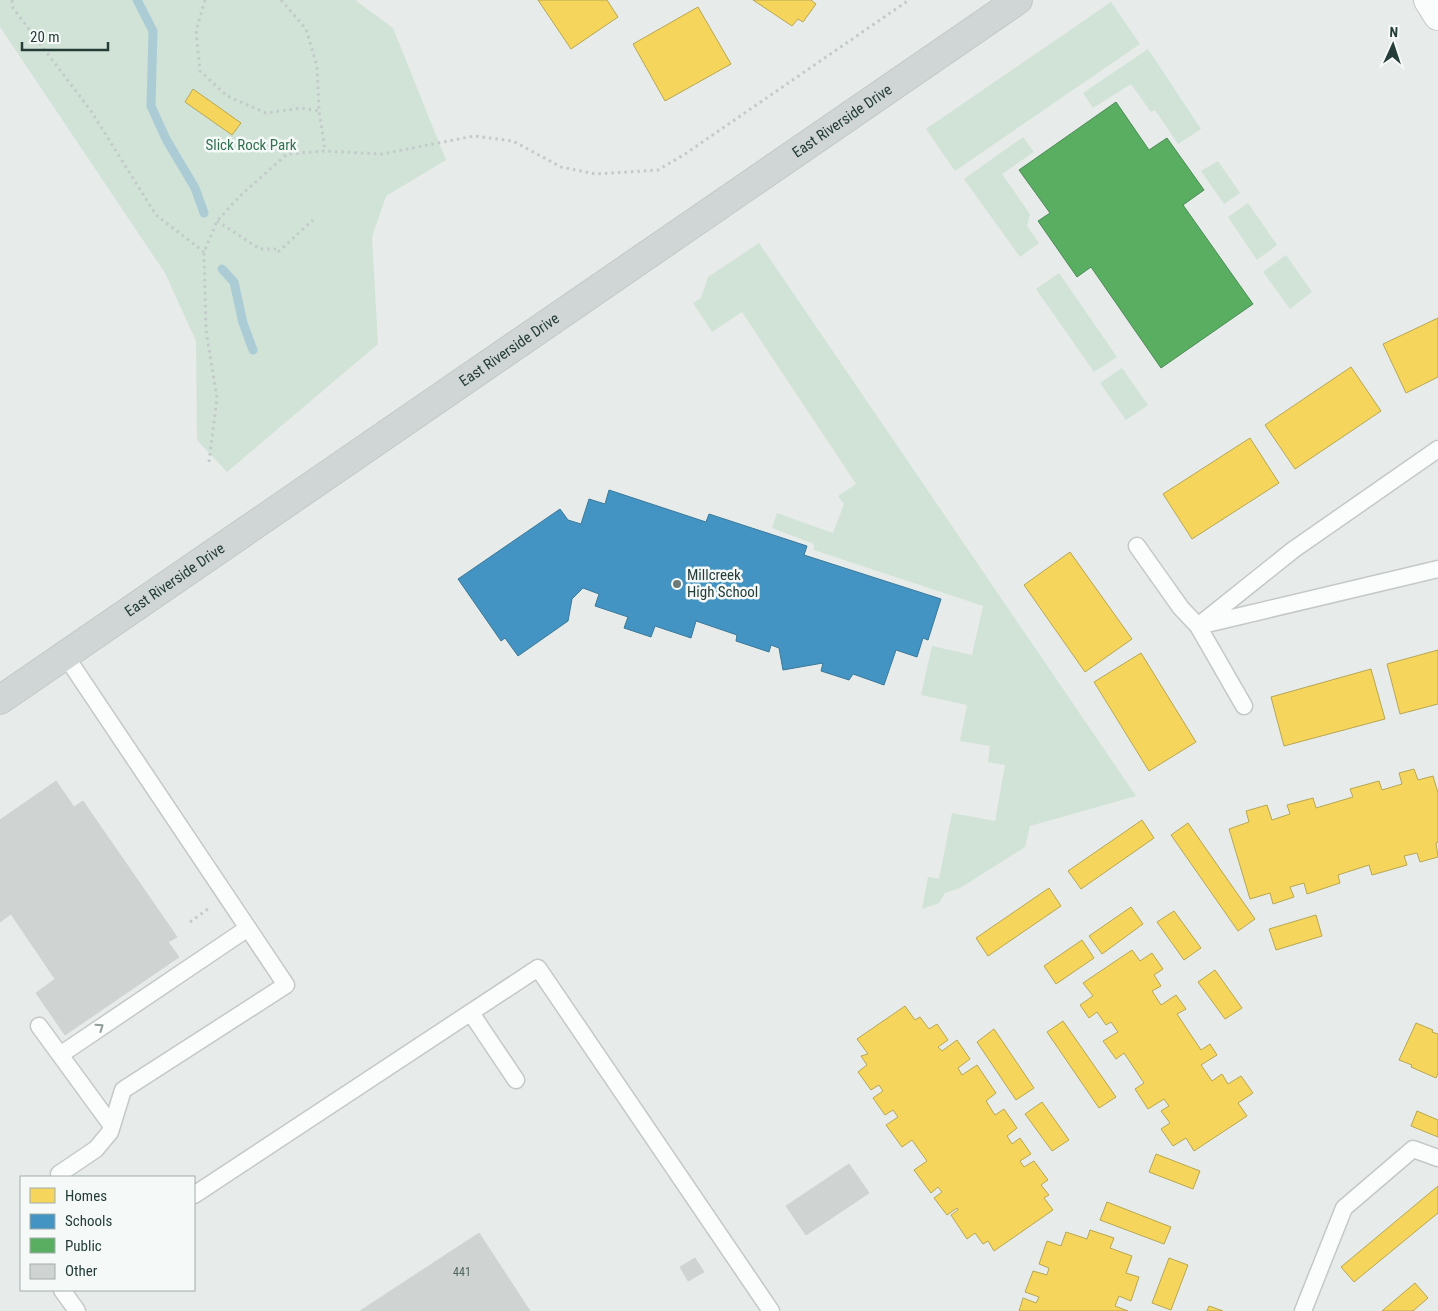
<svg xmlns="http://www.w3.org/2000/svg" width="1438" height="1311" font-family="'Roboto Condensed',sans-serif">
	<rect width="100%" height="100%" fill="#e7ebe9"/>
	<path fill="#d1e3d7" d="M 0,0 L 355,0 L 393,28 L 446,160 L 386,196 L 372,237 L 378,344 L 227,472 L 197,440 L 196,341 L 165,273 L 0,27 Z
		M 1111,2 L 1140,44 L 955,171 L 926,129 Z
		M 1148,49 L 1201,129 L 1178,144 L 1155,110 L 1151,112 L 1131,84 L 1093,108 L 1083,93 Z
		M 1023,137 L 1034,152 L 1002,174 L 1030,214 L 1027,226 L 1039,243 L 1020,257 L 964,179 Z
		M 1218,161 L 1240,193 L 1224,204 L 1201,171 Z
		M 1248,203 L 1277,245 L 1257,260 L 1228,217 Z
		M 759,243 L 1136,796 L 1030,826 L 1025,847 L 960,888 L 945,893 L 939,903 L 922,909 L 928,877 L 939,879 L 952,813 L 995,821 L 1005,765 L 988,762 L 990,746 L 960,741 L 967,705 L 921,695 L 932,646 L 972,655 L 983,606 L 814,550 L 814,544 L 772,528 L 777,513 L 833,533 L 844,504 L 838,496 L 856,484 L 742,312 L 712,332 L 693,303 L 701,298 L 708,277 Z
		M 1286,255 L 1312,292 L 1290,309 L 1263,272 Z
		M 1059,273 L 1117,357 L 1094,372 L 1036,289 Z
		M 1122,368 L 1148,405 L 1126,420 L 1100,383 Z"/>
	<path fill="#f6d55c" stroke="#b7a752" d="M 538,0 L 607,0 L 618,17 L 571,49 Z
		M 753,0 L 811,0 L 816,4 L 803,22 L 798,19 L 792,26 Z
		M 698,7 L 731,64 L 665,101 L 633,44 Z
		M 193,89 L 241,123 L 232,135 L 185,102 Z
		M 1438,318 L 1438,377 L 1406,393 L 1383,344 Z
		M 1351,367 L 1381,411 L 1295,469 L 1265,425 Z
		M 1250,438 L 1279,483 L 1192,539 L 1163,494 Z
		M 1070,552 L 1132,639 L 1085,672 L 1024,585 Z
		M 1438,650 L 1438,704 L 1400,714 L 1387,664 Z
		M 1141,653 L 1196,742 L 1149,771 L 1094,682 Z
		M 1371,669 L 1385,719 L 1284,746 L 1271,697 Z
		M 1414,769 L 1418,780 L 1433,776 L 1438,793 L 1438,842 L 1436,843 L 1438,857 L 1420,862 L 1417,853 L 1404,856 L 1407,865 L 1372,875 L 1369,865 L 1338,875 L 1340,883 L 1307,894 L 1304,883 L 1290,887 L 1294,897 L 1273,904 L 1270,893 L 1250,899 L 1229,829 L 1249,822 L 1246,811 L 1267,805 L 1272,820 L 1290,814 L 1287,805 L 1313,798 L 1316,808 L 1353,797 L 1350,789 L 1379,781 L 1382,790 L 1402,784 L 1399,773 Z
		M 1142,820 L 1154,838 L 1081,889 L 1068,871 Z
		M 1188,823 L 1255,919 L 1238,931 L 1171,835 Z
		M 1049,888 L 1061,906 L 988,956 L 976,938 Z
		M 1131,907 L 1143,924 L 1102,954 L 1089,936 Z
		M 1174,911 L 1201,948 L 1184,960 L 1157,922 Z
		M 1316,915 L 1322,936 L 1276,950 L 1269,929 Z
		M 1082,940 L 1094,958 L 1056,984 L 1044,966 Z
		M 1132,950 L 1140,961 L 1152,953 L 1163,969 L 1154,975 L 1161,986 L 1152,991 L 1161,1005 L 1176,995 L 1186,1009 L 1177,1014 L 1201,1050 L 1210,1044 L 1217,1055 L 1201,1065 L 1212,1081 L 1222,1074 L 1228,1084 L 1241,1076 L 1253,1093 L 1238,1103 L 1247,1116 L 1194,1151 L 1186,1138 L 1173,1146 L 1161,1129 L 1170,1123 L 1161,1111 L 1169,1106 L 1164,1099 L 1148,1109 L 1135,1089 L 1144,1083 L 1124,1053 L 1116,1059 L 1103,1041 L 1118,1032 L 1111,1022 L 1106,1025 L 1097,1012 L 1089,1018 L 1080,1005 L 1093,996 L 1083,983 Z
		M 1215,970 L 1242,1008 L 1225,1019 L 1198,982 Z
		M 905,1006 L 915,1020 L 920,1017 L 929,1029 L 937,1024 L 948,1040 L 938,1047 L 942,1051 L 957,1040 L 970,1059 L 958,1068 L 962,1075 L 977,1065 L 996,1093 L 986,1101 L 995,1115 L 1004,1109 L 1017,1128 L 1007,1136 L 1012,1144 L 1020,1138 L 1031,1154 L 1020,1161 L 1024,1167 L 1034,1161 L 1048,1180 L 1041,1185 L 1049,1195 L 1044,1198 L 1053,1210 L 994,1251 L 988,1241 L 983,1244 L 975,1233 L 967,1239 L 951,1215 L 958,1210 L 957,1208 L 947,1215 L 934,1198 L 942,1192 L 938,1187 L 931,1193 L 914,1170 L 927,1161 L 912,1140 L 902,1147 L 886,1125 L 898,1117 L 893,1110 L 885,1115 L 873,1098 L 883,1091 L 879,1085 L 871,1090 L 858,1072 L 867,1065 L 861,1056 L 868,1054 L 857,1039 Z
		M 1063,1021 L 1116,1097 L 1099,1108 L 1047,1032 Z
		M 1416,1023 L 1433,1030 L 1432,1032 L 1438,1034 L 1438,1073 L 1436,1078 L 1411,1067 L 1412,1065 L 1399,1060 Z
		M 994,1029 L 1034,1088 L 1016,1100 L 977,1042 Z
		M 1042,1102 L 1069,1140 L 1052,1151 L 1025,1114 Z
		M 1417,1111 L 1438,1120 L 1438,1137 L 1411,1126 Z
		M 1156,1154 L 1200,1171 L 1193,1189 L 1149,1172 Z
		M 1438,1186 L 1438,1213 L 1354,1282 L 1341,1267 Z
		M 1107,1202 L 1171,1227 L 1164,1244 L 1100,1220 Z
		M 1090,1230 L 1114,1238 L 1110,1248 L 1132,1256 L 1126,1273 L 1139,1277 L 1131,1301 L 1119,1296 L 1115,1306 L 1128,1311 L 1019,1311 L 1023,1298 L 1036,1303 L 1039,1297 L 1025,1292 L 1033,1271 L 1047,1275 L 1049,1268 L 1039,1264 L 1047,1241 L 1061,1246 L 1066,1232 L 1087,1239 Z
		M 1169,1258 L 1188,1265 L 1171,1310 L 1152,1303 Z
		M 1415,1283 L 1428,1298 L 1413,1311 L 1382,1311 Z
		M 1209,1306 L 1223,1311 L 1207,1311 Z"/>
	<path fill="#4393c3" stroke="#3a799a" d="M 609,490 L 706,522 L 709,514 L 807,546 L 804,555 L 941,599 L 928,640 L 923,638 L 917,657 L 896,650 L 884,685 L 853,674 L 849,680 L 821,671 L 823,663 L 783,670 L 779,648 L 771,645 L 769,652 L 736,641 L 737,635 L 696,621 L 691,638 L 655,626 L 651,637 L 624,628 L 628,617 L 595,606 L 599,594 L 583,588 L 572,599 L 568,621 L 518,656 L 505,638 L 501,641 L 458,579 L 560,509 L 568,520 L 581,524 L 589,499 L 605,504 Z"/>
	<path fill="#5aae61" stroke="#4a8c55" d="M 1116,102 L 1149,150 L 1167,138 L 1204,190 L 1183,205 L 1253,304 L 1161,368 L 1091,267 L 1077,277 L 1038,221 L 1050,213 L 1019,170 Z"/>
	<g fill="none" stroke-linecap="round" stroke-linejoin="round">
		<path stroke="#abccd5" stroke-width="9" d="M 137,0 L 153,31 L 151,106 L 166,139 L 195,188 L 204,213
			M 222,269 L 234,282 L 243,323 L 253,350"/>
	</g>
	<path fill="#cfd4d2" stroke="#cfd4d2" d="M 56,781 L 74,807 L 83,801 L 177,937 L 168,942 L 179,957 L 65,1035 L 36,993 L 55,979 L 11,914 L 0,922 L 0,820 Z
		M 849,1164 L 869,1193 L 806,1235 L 786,1206 Z
		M 479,1233 L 530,1311 L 360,1311 Z
		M 695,1258 L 704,1272 L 688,1281 L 680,1267 Z"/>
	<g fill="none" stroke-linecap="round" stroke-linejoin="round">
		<g stroke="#c4c8c6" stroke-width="19">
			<path id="service" d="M 1137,546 L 1181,608 L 1198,626 L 1438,569
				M 1244,706 L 1198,626 L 1293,550 L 1438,449
				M 471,1013 L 516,1080
				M 39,1026 L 112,1126
				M 60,1055 L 248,928
				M 59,1174 L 96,1149 L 110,1132 L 123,1090 L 286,985 L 65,655
				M 194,1195 L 538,968 L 771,1311
				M 62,1290 L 77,1311
				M 1303,1311 L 1344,1208 L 1413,1149 L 1438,1158"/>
		</g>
		<g stroke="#c4c8c6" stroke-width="30">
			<path id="tertiary" d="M 1428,0 L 1438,16"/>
		</g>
		<g stroke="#c2cac8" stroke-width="30">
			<g id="primary">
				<path id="s1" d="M 0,700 L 1018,0"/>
			</g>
		</g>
		<path stroke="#c2cbc9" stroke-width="3" stroke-dasharray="2.5 4" stroke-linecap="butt" d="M 12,0 L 13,8 L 91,111 L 156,215 L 204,252
			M 205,0 L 196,31 L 200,71 L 227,96 L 266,113 L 301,108 L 319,111
			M 281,0 L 306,29 L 317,66 L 319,111 L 325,150
			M 217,221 L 260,249 L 276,249
			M 278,252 L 313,220
			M 209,462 L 217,398 L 206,330 L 204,252 L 217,221 L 240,196 L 287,154 L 325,151 L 382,154 L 474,136 L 513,141 L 561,167 L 596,174 L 658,170 L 685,154 L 909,0
			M 190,922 L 208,909"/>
		<use href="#service" stroke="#fbfcfc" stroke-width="16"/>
		<use href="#tertiary" stroke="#fbfcfc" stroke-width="28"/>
		<use href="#primary" stroke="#d0d6d5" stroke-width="28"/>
	</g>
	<defs><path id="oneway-chevron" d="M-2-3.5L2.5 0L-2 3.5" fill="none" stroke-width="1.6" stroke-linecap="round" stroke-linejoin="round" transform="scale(1.25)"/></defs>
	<use stroke="#909c9a" href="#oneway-chevron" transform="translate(100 1027) rotate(-34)"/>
	<circle fill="#697a77" stroke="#f5f9f8" stroke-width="2" cx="677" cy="584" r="5"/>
	<g text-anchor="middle" stroke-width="5" stroke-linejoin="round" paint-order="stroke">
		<g font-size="12" fill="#506460">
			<text x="462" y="1276">441</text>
		</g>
		<g font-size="15" fill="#253d39" stroke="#f5f9f8">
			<text dy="5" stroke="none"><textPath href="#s1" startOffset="1022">East Riverside Drive</textPath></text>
			<text dy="5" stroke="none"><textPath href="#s1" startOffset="618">East Riverside Drive</textPath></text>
			<text dy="5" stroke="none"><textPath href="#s1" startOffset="212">East Riverside Drive</textPath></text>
		</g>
		<g font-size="15" fill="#327150" stroke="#f5f9f8">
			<text x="251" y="150">Slick Rock Park</text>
		</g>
		<g font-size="15" fill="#253d39" stroke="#f5f9f8" text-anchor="start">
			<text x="687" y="580">Millcreek<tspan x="687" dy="17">High School</tspan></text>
		</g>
	</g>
	<rect x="20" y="1176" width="175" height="115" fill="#f5f9f8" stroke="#a2aeac"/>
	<rect x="30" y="1188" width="25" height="15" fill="#f6d55c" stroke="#a2aeac"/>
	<text x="65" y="1201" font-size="15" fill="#253d39">Homes</text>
	<rect x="30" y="1214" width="25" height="15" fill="#4393c3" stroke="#a2aeac"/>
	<text x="65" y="1226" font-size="15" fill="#253d39">Schools</text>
	<rect x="30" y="1238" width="25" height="15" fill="#5aae61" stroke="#a2aeac"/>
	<text x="65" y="1251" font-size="15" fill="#253d39">Public</text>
	<rect x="30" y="1264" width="25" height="15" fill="#cfd4d2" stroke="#a2aeac"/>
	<text x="65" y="1276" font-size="15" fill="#253d39">Other</text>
	<g transform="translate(1393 45) rotate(3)" stroke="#f5f9f8" stroke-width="4" paint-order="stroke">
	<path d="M0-4L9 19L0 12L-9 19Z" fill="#253d39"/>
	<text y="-8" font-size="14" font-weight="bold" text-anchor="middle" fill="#253d39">N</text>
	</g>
	<path d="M22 42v8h86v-8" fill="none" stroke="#253d39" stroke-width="2.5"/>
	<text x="30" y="42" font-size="15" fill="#253d39" stroke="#f5f9f8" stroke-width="4" paint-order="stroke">20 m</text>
</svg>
